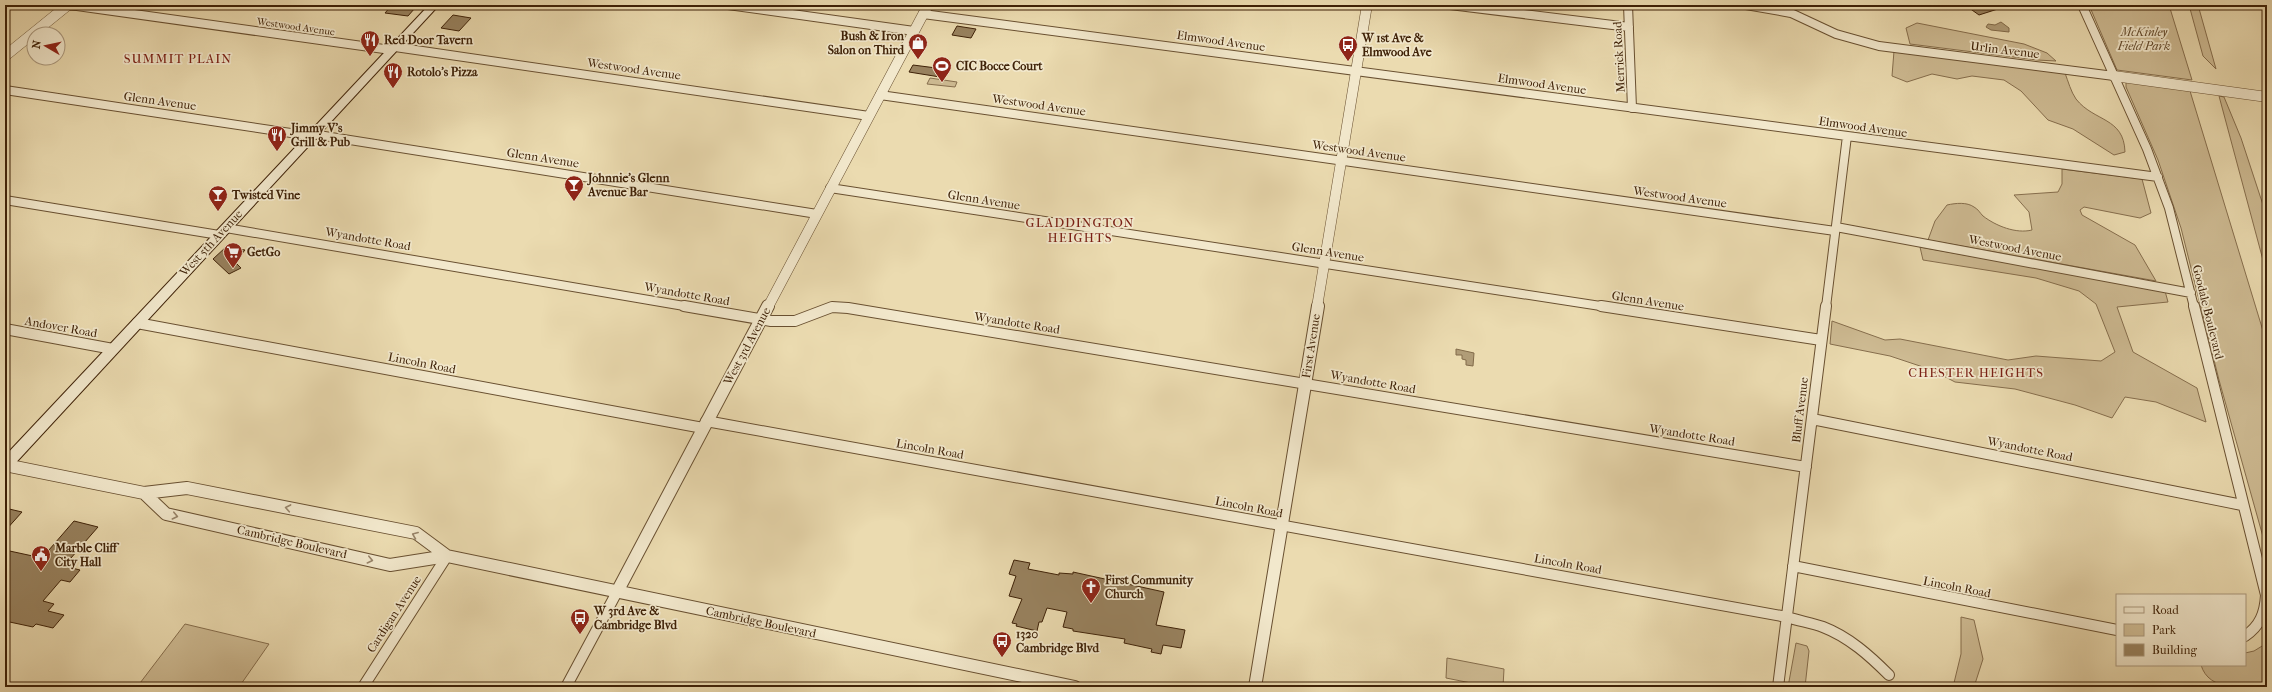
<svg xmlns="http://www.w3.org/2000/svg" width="2272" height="692" font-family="'IM FELL French Canon',serif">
	<rect width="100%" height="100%" fill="#ebdbb0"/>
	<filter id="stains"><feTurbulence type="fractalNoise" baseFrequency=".005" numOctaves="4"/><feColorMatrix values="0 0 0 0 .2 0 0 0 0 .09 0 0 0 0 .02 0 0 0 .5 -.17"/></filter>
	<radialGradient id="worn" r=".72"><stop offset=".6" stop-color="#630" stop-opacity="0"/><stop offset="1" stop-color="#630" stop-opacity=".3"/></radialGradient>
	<path fill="#cebb93" stroke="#866e4d" d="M 2089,5 L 2169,5 L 2192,80 L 2117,70 Z
		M 2189,5 L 2198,5 L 2216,69 L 2203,56 Z
		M 1917,23 L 2024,44 L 2047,53 L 2056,61 L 2037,60 L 1910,44 L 1906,28 Z
		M 1894,51 L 2065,73 C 2068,81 2071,92 2076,99 C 2094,122 2124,117 2125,152 L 2114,155 L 2073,129 L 2048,120 L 2021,91 L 2004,80 L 1972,76 L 1957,79 L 1932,74 L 1907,82 L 1892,76 Z
		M 930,78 L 957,82 L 955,87 L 927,84 Z
		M 2126,82 L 2190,91 L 2267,344 L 2267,551 L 2219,380 L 2181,228 L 2158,160 L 2126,87 Z
		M 2219,96 L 2224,97 L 2241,138 L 2267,217 L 2267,275 Z
		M 2062,169 L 2142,179 L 2151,213 L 2140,218 L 2084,207 L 2080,210 L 2082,215 L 2135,245 L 2156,281 L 1928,240 L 1935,221 L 1947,205 C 1956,203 1967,202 1974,207 C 1978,209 1980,213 1983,216 C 1996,226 2016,234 2032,230 L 2029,212 L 2014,195 L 2058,192 L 2062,184 Z
		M 1920,247 L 2165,291 L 2168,302 L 2117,307 L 2133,352 L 2197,388 L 2206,422 L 2156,402 L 2125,397 L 2112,418 L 2075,405 L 2015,389 L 1955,382 L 1932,370 L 1890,356 L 1830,344 L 1832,321 L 1885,340 L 1900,339 L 2008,360 L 2036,356 L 2101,361 L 2115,352 L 2096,304 L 2079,291 L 2036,278 L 1923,260 Z
		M 1961,617 L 1974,620 L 1983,659 L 1974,687 L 1953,687 L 1961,654 Z
		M 185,624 L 269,644 L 239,687 L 137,687 Z
		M 1796,643 L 1807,646 L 1809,651 L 1805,687 L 1788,687 Z
		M 2267,643 L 2267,687 C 2243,687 2209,692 2201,665 L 2245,665 L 2245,653 L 2254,651 Z
		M 1447,658 L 1504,669 L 1503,687 L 1491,687 L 1446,678 Z"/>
	<path fill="#b09c77" stroke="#826b4a" d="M 2001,22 L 2009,28 L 2009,32 L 1991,30 L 1986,27 L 1988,24 L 1995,25 Z
		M 1456,349 L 1474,353 L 1473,366 L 1466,365 L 1466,360 L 1462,359 L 1462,355 L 1456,355 Z"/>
	<path fill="#98825f" stroke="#3e2107" d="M 392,5 L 415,8 L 408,16 L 385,13 Z
		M 1965,5 L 2004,5 L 2004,7 L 1979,15 Z
		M 453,15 L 471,18 L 459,31 L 441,28 Z
		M 957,26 L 963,27 L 976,29 L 971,38 L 952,35 Z
		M 913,65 L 944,69 L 940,77 L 909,72 Z
		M 226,247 L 245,250 L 235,262 L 241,268 L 229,274 L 213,259 Z
		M 5,508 L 22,512 L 5,531 Z
		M 74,521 L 98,527 L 64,566 L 80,570 L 70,582 L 61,580 L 43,601 L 54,604 L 48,611 L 64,615 L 53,628 L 36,624 L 33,627 L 5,621 L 5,550 L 42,558 Z
		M 1014,560 L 1030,563 L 1028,569 L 1059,575 L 1059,573 L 1073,574 L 1073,572 L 1164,592 L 1156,625 L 1185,630 L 1181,648 L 1163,645 L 1161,654 L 1151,652 L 1152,649 L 1124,643 L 1125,639 L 1073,631 L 1073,629 L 1063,627 L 1067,612 L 1047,608 L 1042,622 L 1039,622 L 1037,631 L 1016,626 L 1017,624 L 1012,623 L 1022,599 L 1009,596 L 1016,576 L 1009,574 Z"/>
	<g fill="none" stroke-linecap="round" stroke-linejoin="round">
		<g stroke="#695031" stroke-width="10">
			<path id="minor-far1" d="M 55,5 L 77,6 L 391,50
				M 728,5 L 914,31
				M 1450,5 L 1629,27
				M 1628,5 L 1632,108
				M 1746,5 L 1791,13 L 1836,34 L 1879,46 L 2114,76
				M 2082,5 L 2147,149 L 2169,208 L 2194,307
				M 923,14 L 2158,177
				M 395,47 L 869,116
				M 5,90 L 311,136
				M 880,95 L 1835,231
				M 312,134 L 817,214
				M 830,188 L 1607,307
				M 5,200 L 219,235
				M 1836,227 L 2191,293
				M 226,228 L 690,307
				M 831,307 L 836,307
				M 1826,307 L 1847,136"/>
		</g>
		<g stroke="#695031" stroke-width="12">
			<path id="minor" d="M 684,306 L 771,321 L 795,321 L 832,307 L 848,308 L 1806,467
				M 1601,306 L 1821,340
				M 2194,306 L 2266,595 C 2265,613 2260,626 2245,636
				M 137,323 L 703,428
				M 5,329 L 113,349
				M 1812,419 L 2242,505
				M 706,421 L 1787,617 C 1799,621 1812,623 1823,627 C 1849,637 1870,656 1889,675
				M 1793,566 L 2117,630
				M 363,687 L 447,556
				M 566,687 L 617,592
				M 1778,687 L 1826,306"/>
		</g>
		<g stroke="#695031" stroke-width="11">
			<path id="tertiary-far1" d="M 5,56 L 68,5
				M 2114,76 L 2267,97
				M 768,307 L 928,5
				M 1317,307 L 1367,5"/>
		</g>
		<g stroke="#695031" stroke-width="14">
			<path id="tertiary" d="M 5,465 L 144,493 L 187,488 L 416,533 L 447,556
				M 144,493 L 166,514 L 390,565 L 447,556 L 1075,687
				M 617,592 L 768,306
				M 1255,687 L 1318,306"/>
		</g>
		<g stroke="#3e2107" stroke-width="2">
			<path id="secondary" d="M 429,5 L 439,5 L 10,469 L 5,470 L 5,456 Z"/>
		</g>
		<use href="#minor-far1" stroke="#f2e8cc" stroke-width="8"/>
		<use href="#minor" stroke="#f2e8cc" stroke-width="10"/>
		<use href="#tertiary-far1" stroke="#f2e8cc" stroke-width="10"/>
		<use href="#tertiary" stroke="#f2e8cc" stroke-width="12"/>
		<use href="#secondary" fill="#f2e8cc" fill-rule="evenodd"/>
	</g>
	<defs><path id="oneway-chevron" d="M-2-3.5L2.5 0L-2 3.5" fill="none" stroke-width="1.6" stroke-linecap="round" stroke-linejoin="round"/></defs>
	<g stroke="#98846a">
		<use href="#oneway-chevron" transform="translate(288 508) rotate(-169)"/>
		<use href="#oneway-chevron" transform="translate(175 516) rotate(13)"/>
		<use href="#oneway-chevron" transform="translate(415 535) rotate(-158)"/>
		<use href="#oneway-chevron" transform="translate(370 560) rotate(13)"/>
	</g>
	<defs>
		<g id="restaurant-pin" transform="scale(1)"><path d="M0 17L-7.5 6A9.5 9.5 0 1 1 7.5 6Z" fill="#8f2418" stroke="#f2e8cc"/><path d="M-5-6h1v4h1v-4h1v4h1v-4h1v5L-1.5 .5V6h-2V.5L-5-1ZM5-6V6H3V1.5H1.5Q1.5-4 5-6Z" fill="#fff"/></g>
		<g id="shop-pin" transform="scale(1)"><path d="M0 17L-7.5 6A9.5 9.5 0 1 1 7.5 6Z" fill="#8f2418" stroke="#f2e8cc"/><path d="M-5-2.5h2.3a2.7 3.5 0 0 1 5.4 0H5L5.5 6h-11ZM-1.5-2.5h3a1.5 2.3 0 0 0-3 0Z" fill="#fff"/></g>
		<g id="bus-pin" transform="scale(1)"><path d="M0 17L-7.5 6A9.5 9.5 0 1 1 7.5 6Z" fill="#8f2418" stroke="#f2e8cc"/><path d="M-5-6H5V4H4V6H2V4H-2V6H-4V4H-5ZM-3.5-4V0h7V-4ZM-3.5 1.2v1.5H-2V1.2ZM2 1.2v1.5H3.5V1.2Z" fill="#fff"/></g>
		<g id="stadium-pin" transform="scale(1)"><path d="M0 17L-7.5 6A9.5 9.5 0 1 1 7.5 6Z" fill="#8f2418" stroke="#f2e8cc"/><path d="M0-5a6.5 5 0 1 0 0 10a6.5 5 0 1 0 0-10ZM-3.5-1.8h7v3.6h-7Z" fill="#fff"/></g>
		<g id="bar-pin" transform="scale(1)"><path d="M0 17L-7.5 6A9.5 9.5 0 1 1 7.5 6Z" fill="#8f2418" stroke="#f2e8cc"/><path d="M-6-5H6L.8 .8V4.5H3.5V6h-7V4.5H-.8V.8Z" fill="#fff"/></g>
		<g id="supermarket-pin" transform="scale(1)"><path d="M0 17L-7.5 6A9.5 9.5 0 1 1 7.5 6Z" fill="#8f2418" stroke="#f2e8cc"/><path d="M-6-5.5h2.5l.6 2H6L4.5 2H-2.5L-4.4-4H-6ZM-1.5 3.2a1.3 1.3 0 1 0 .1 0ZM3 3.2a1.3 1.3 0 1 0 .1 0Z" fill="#fff"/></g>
		<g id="civic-pin" transform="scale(1)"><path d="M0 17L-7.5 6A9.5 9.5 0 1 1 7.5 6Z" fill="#8f2418" stroke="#f2e8cc"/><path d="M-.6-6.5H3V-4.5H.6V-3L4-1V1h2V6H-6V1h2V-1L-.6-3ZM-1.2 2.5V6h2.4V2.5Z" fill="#fff"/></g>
		<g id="church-pin" transform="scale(1)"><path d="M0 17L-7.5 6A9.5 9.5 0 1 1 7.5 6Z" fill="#8f2418" stroke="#f2e8cc"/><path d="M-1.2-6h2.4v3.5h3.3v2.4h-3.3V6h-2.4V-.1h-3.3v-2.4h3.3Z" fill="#fff"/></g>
	</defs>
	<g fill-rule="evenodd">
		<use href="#restaurant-pin" x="370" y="40"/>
		<use href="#shop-pin" x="918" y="43"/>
		<use href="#bus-pin" x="1348" y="45"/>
		<use href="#stadium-pin" x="942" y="66"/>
		<use href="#restaurant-pin" x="393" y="72"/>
		<use href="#restaurant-pin" x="277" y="135"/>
		<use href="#bar-pin" x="574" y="185"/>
		<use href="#bar-pin" x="218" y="195"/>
		<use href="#supermarket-pin" x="233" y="252"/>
		<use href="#civic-pin" x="41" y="555"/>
		<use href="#church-pin" x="1091" y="587"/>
		<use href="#bus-pin" x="580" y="618"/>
		<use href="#bus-pin" x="1002" y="641"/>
	</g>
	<g text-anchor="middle" stroke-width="3.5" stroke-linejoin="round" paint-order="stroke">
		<g font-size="10" fill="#3e2107" stroke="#f2e8cc">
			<text transform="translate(296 26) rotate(8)" y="4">Westwood Avenue</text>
		</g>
		<g font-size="12" font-style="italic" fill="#62482a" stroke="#f2e8cc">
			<text x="2144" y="36">McKinley<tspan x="2144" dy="14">Field Park</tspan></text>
		</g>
		<g font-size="12" font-weight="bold" fill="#3e2107" stroke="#f2e8cc" text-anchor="start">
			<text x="904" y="40" text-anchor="end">Bush &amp; Iron<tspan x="904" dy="14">Salon on Third</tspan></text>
			<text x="1362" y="42">W 1st Ave &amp;<tspan x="1362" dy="14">Elmwood Ave</tspan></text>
			<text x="384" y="44">Red Door Tavern</text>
			<text x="956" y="70">CIC Bocce Court</text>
			<text x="407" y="76">Rotolo's Pizza</text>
			<text x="291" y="132">Jimmy V's<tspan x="291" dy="14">Grill &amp; Pub</tspan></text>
			<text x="588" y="182">Johnnie's Glenn<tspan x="588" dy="14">Avenue Bar</tspan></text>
			<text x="232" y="199">Twisted Vine</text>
			<text x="247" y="256">GetGo</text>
			<text x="55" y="552">Marble Cliff<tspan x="55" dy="14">City Hall</tspan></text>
			<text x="1105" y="584">First Community<tspan x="1105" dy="14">Church</tspan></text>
			<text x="594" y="615">W 3rd Ave &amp;<tspan x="594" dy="14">Cambridge Blvd</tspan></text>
			<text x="1016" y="638">1320<tspan x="1016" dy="14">Cambridge Blvd</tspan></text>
		</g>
		<g font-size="12" fill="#3e2107" stroke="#f2e8cc">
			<text transform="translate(1221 41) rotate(8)" y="4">Elmwood Avenue</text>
			<text transform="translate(2005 50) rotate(7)" y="4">Urlin Avenue</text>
			<text transform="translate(1619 57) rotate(-93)" y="4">Merrick Road</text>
			<text transform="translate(634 69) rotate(8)" y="4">Westwood Avenue</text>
			<text transform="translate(1542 84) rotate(8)" y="4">Elmwood Avenue</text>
			<text transform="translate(160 101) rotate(8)" y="4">Glenn Avenue</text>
			<text transform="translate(1039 105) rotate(8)" y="4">Westwood Avenue</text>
			<text transform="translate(1863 127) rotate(8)" y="4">Elmwood Avenue</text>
			<text transform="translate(1359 151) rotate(8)" y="4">Westwood Avenue</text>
			<text transform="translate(543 158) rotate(9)" y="4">Glenn Avenue</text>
			<text transform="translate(1680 197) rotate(8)" y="4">Westwood Avenue</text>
			<text transform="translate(984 200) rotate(9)" y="4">Glenn Avenue</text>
			<text transform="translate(368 239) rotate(10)" y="4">Wyandotte Road</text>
			<text transform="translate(211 243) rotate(-47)" y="4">West 5th Avenue</text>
			<text transform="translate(2015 248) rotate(11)" y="4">Westwood Avenue</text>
			<text transform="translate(1328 252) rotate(9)" y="4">Glenn Avenue</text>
			<text transform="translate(687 294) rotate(10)" y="4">Wyandotte Road</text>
			<text transform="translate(1648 301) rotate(9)" y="4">Glenn Avenue</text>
			<text transform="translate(2208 312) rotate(76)" y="4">Goodale Boulevard</text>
			<text transform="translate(1017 323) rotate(9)" y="4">Wyandotte Road</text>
			<text transform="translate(61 327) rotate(10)" y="4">Andover Road</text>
			<text transform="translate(747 346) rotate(-62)" y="4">West 3rd Avenue</text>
			<text transform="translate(1311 346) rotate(-81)" y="4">First Avenue</text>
			<text transform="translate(422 363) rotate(11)" y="4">Lincoln Road</text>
			<text transform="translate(1373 382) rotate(10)" y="4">Wyandotte Road</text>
			<text transform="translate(1800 410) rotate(-83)" y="4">Bluff Avenue</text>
			<text transform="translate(1692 435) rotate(9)" y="4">Wyandotte Road</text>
			<text transform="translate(930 449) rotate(10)" y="4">Lincoln Road</text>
			<text transform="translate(2030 449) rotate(11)" y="4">Wyandotte Road</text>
			<text transform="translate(1249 507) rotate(11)" y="4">Lincoln Road</text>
			<text transform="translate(292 542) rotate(13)" y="4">Cambridge Boulevard</text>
			<text transform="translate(1568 564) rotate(10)" y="4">Lincoln Road</text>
			<text transform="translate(1957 587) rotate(11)" y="4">Lincoln Road</text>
			<text transform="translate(394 614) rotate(-57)" y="4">Cardigan Avenue</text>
			<text transform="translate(761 622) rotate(12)" y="4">Cambridge Boulevard</text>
		</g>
		<g font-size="13" letter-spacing="1" fill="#7a1f14" stroke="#f2e8cc">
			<text x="178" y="63">SUMMIT PLAIN</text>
			<text x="1080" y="227">GLADDINGTON<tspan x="1080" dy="15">HEIGHTS</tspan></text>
			<text x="1976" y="377">CHESTER HEIGHTS</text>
		</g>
	</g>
	<rect width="2272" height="692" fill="none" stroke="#ebdbb0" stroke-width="20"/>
	<rect x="6" y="6" width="2260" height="680" fill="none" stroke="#3e2107" stroke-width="2"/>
	<rect x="10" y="10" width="2252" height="672" fill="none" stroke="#3e2107"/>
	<rect x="2116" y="594" width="130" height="72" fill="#f2e8cc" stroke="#aa987d"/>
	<rect x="2124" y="607" width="20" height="6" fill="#f2e8cc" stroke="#aa987d"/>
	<text x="2152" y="614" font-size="12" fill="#3e2107">Road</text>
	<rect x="2124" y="624" width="20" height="12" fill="#cebb93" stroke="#aa987d"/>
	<text x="2152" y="634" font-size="12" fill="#3e2107">Park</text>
	<rect x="2124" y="644" width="20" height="12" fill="#98825f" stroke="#aa987d"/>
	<text x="2152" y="654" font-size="12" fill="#3e2107">Building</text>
	<g transform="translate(46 46) rotate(279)"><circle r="19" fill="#f2e8cc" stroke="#aa987d"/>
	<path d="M0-3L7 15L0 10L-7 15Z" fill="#8f2418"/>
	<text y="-6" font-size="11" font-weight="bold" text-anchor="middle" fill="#3e2107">N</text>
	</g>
	<rect width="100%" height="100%" filter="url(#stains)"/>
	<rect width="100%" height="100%" fill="url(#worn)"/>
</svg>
